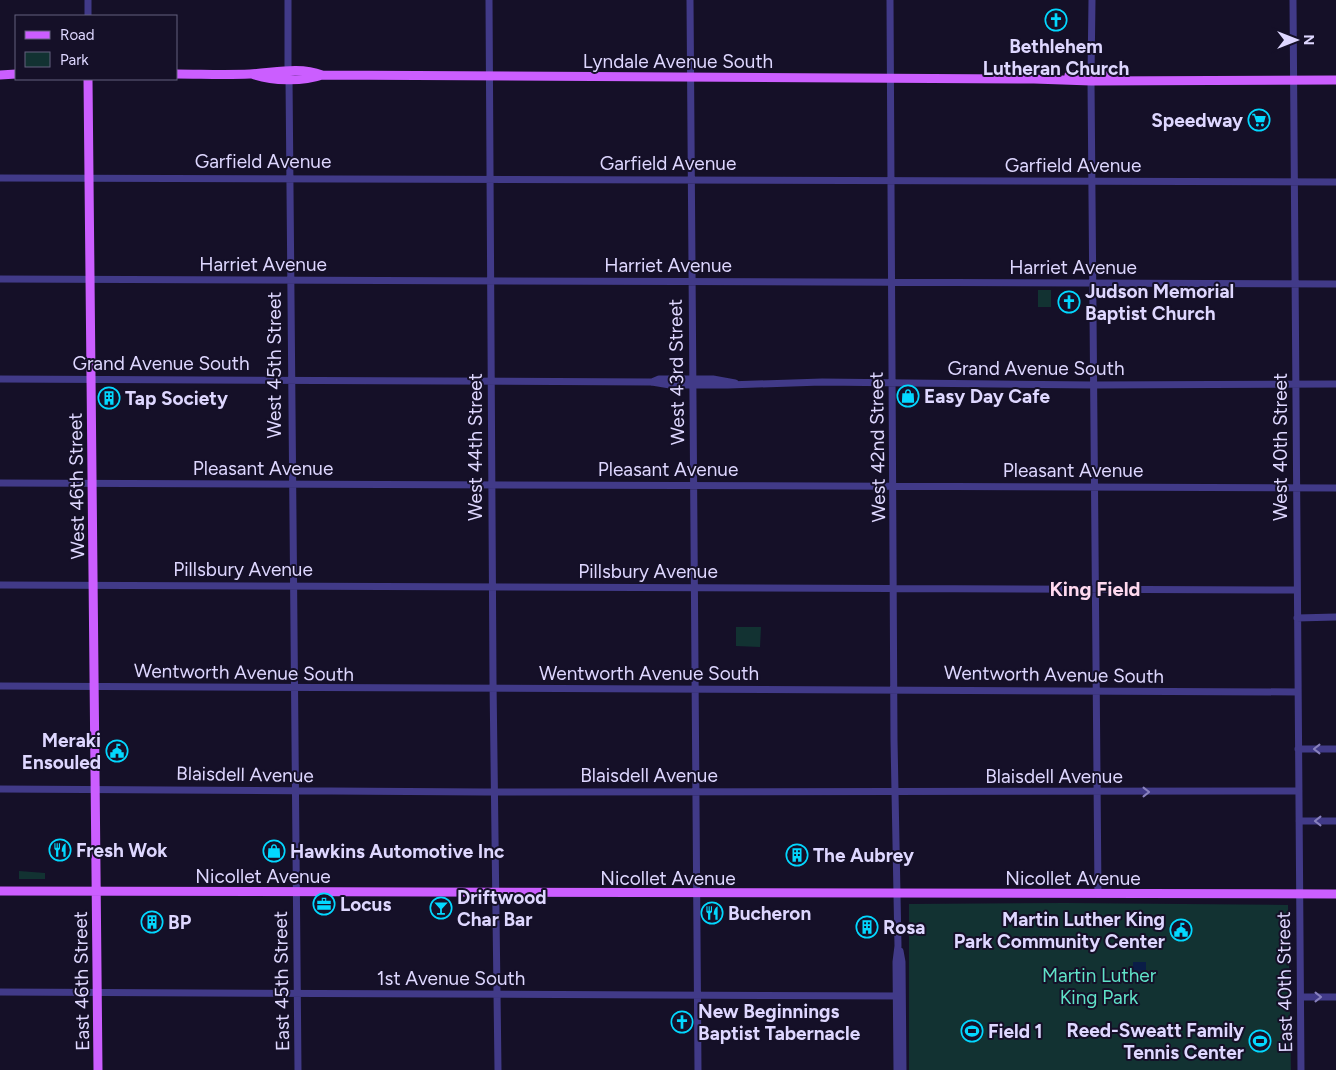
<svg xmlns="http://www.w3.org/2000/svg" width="1336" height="1070" font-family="Figtree,sans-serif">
	<rect width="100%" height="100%" fill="#151028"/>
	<path fill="#123232" d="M 1038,290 L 1051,290 L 1051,307 L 1038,307 Z
		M 736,627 L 761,627 L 760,647 L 736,646 Z
		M 19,871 L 45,873 L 45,879 L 19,879 Z
		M 1065,903 L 1288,905 L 1291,1070 L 909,1070 L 909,904 Z"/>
	<path fill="#0a1d47" d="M 1133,962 L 1146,962 L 1146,976 L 1133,976 Z"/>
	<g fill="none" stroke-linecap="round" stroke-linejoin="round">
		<path stroke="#413a88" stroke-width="7" d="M 88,0 L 88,16
			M 489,0 L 493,681 L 498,1070
			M 690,0 L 698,1070
			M 890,0 L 894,740 L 898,946 L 896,962 L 897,1070
			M 1293,0 L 1301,1070
			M 288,71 L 288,0
			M 1091,75 L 1092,0
			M 289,78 L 298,1070
			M 1091,81 L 1098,894
			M 0,178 L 1336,182
			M 0,279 L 1336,284
			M 0,379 L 652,382 L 670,385 L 728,385 L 822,382 L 1093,385 L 1336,384
			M 652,382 L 659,379 L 713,379 L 735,383
			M 0,483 L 1336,488
			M 0,585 L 1297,590
			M 1297,618 L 1336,617
			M 0,686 L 1298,692
			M 1298,749 L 1336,749
			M 0,789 L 485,792 L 1299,791
			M 1299,821 L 1336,821
			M 900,951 L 902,962 L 903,1070
			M 0,992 L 902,996
			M 1301,997 L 1336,997"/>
		<path stroke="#cb5eff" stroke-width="9" d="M 176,74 C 201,74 225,75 250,74 C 274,73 298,66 322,75
			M 252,74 C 272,81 302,82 322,75 L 1034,79 L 1091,81 L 1336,80
			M 0,75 L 16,74
			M 1069,75 L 1108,76
			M 88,79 L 98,1070
			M 0,891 L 1336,894"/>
	</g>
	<defs><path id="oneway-chevron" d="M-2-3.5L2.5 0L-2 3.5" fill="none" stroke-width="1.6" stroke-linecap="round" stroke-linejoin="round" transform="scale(1.25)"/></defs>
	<g stroke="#8881be">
		<use href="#oneway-chevron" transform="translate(1317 749) rotate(-180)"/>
		<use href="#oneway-chevron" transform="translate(1146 792)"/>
		<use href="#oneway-chevron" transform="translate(1318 821) rotate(180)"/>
		<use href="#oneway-chevron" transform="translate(1318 997)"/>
	</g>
	<defs>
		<g id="church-ring" transform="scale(1.125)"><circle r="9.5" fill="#151028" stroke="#03d8ff" stroke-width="1.5"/><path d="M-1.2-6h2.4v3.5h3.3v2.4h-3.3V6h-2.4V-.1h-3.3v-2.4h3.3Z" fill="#03d8ff"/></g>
		<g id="supermarket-ring" transform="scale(1.125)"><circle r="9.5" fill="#151028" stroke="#03d8ff" stroke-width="1.5"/><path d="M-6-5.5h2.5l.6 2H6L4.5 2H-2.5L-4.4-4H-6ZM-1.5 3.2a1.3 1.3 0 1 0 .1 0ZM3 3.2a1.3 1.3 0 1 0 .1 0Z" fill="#03d8ff"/></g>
		<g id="shop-ring" transform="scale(1.125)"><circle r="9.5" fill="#151028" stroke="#03d8ff" stroke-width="1.5"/><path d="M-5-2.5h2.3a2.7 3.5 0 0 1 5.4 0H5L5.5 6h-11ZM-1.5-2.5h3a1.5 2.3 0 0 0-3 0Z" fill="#03d8ff"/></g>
		<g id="building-ring" transform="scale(1.125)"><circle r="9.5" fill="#151028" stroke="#03d8ff" stroke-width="1.5"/><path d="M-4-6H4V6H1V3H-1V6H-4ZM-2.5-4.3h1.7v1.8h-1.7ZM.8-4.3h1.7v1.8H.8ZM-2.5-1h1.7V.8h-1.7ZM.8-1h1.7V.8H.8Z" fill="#03d8ff"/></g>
		<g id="civic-ring" transform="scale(1.125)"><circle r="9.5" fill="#151028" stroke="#03d8ff" stroke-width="1.5"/><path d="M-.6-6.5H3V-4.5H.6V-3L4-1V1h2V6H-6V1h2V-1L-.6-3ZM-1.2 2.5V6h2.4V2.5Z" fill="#03d8ff"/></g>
		<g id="restaurant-ring" transform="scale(1.125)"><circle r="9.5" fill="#151028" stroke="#03d8ff" stroke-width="1.5"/><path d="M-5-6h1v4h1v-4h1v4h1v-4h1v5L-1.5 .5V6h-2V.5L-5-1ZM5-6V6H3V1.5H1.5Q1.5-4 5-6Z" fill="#03d8ff"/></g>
		<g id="office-ring" transform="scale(1.125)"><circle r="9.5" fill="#151028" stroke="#03d8ff" stroke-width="1.5"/><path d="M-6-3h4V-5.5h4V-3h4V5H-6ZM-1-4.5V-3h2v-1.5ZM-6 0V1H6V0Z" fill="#03d8ff"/></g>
		<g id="bar-ring" transform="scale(1.125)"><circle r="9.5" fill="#151028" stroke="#03d8ff" stroke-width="1.5"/><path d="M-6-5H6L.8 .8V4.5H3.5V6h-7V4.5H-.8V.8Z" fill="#03d8ff"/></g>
		<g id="stadium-ring" transform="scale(1.125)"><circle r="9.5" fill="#151028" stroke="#03d8ff" stroke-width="1.5"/><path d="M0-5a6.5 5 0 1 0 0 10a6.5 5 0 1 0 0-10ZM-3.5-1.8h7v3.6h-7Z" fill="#03d8ff"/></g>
	</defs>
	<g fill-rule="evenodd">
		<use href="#church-ring" x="1056" y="20"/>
		<use href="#supermarket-ring" x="1259" y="120"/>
		<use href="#church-ring" x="1069" y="302"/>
		<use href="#shop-ring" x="908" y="396"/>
		<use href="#building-ring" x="109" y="398"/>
		<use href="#civic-ring" x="117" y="751"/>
		<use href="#restaurant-ring" x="60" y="850"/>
		<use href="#shop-ring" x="274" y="851"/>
		<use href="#building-ring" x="797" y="855"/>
		<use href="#office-ring" x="324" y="904"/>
		<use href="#bar-ring" x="441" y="908"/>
		<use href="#restaurant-ring" x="712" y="913"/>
		<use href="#building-ring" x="152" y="922"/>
		<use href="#building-ring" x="867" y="927"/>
		<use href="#civic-ring" x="1181" y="930"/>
		<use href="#church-ring" x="682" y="1022"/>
		<use href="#stadium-ring" x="972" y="1031"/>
		<use href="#stadium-ring" x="1260" y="1041"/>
	</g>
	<g text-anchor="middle" stroke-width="4" stroke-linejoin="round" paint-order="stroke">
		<g font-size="19" font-weight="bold" fill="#ded7ff" stroke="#151028" text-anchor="start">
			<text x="1056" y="53" text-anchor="middle">Bethlehem<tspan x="1056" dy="22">Lutheran Church</tspan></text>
			<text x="1243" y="127" text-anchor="end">Speedway</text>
			<text x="1085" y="298">Judson Memorial<tspan x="1085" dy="22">Baptist Church</tspan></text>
			<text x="924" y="403">Easy Day Cafe</text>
			<text x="125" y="405">Tap Society</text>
			<text x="101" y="747" text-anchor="end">Meraki<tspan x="101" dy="22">Ensouled</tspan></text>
			<text x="76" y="857">Fresh Wok</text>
			<text x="290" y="858">Hawkins Automotive Inc</text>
			<text x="813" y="862">The Aubrey</text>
			<text x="457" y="904">Driftwood<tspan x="457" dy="22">Char Bar</tspan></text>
			<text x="340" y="911">Locus</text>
			<text x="728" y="920">Bucheron</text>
			<text x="1165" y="926" text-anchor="end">Martin Luther King<tspan x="1165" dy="22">Park Community Center</tspan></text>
			<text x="168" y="929">BP</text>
			<text x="883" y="934">Rosa</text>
			<text x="698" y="1018">New Beginnings<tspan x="698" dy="22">Baptist Tabernacle</tspan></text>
			<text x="1244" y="1037" text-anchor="end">Reed-Sweatt Family<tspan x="1244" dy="22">Tennis Center</tspan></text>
			<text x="988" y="1038">Field 1</text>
		</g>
		<g font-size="19" fill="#ded7ff" stroke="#151028">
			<text x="678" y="68">Lyndale Avenue South</text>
			<text x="263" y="168">Garfield Avenue</text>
			<text x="668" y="170">Garfield Avenue</text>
			<text x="1073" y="172">Garfield Avenue</text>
			<text x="263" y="271">Harriet Avenue</text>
			<text x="668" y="272">Harriet Avenue</text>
			<text x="1073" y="274">Harriet Avenue</text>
			<text x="161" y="370">Grand Avenue South</text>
			<text transform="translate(274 365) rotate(-90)" y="7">West 45th Street</text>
			<text x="1036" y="375">Grand Avenue South</text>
			<text transform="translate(676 372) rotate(-91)" y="7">West 43rd Street</text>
			<text transform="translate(475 447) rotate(-90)" y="7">West 44th Street</text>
			<text transform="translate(877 447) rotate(-91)" y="7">West 42nd Street</text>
			<text transform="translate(1280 447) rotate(-90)" y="7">West 40th Street</text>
			<text x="263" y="475">Pleasant Avenue</text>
			<text x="668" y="476">Pleasant Avenue</text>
			<text x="1073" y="477">Pleasant Avenue</text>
			<text transform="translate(76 486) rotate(-91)" y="7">West 46th Street</text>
			<text x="243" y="576">Pillsbury Avenue</text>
			<text x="648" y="578">Pillsbury Avenue</text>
			<text transform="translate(244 672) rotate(1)" y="7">Wentworth Avenue South</text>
			<text x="649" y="680">Wentworth Avenue South</text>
			<text transform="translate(1054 674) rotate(1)" y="7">Wentworth Avenue South</text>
			<text transform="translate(245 774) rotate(1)" y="7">Blaisdell Avenue</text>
			<text x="649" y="782">Blaisdell Avenue</text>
			<text x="1054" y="783">Blaisdell Avenue</text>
			<text x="263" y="883">Nicollet Avenue</text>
			<text x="668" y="885">Nicollet Avenue</text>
			<text x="1073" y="885">Nicollet Avenue</text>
			<text x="451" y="985">1st Avenue South</text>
			<text transform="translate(81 981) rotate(-91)" y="7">East 46th Street</text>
			<text transform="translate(281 981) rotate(-91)" y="7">East 45th Street</text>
			<text transform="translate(1284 982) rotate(-91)" y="7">East 40th Street</text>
		</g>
		<g font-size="19" fill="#60e2c8" stroke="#151028">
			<text x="1099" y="982">Martin Luther<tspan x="1099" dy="22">King Park</tspan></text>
		</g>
		<g font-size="20" font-weight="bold" fill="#ffd9ef" stroke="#151028">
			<text x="1095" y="596">King Field</text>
		</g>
	</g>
	<rect x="15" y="15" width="162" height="65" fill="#151028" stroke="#65607e"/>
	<rect x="25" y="31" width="25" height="8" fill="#cb5eff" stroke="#65607e"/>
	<text x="60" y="40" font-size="15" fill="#ded7ff">Road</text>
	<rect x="25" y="52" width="25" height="15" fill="#123232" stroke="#65607e"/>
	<text x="60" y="65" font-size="15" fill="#ded7ff">Park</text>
	<g transform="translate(1296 40) rotate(90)" stroke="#151028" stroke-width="4" paint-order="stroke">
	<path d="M0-4L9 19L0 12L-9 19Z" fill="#ded7ff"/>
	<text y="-8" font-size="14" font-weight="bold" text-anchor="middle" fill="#ded7ff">N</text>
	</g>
</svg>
